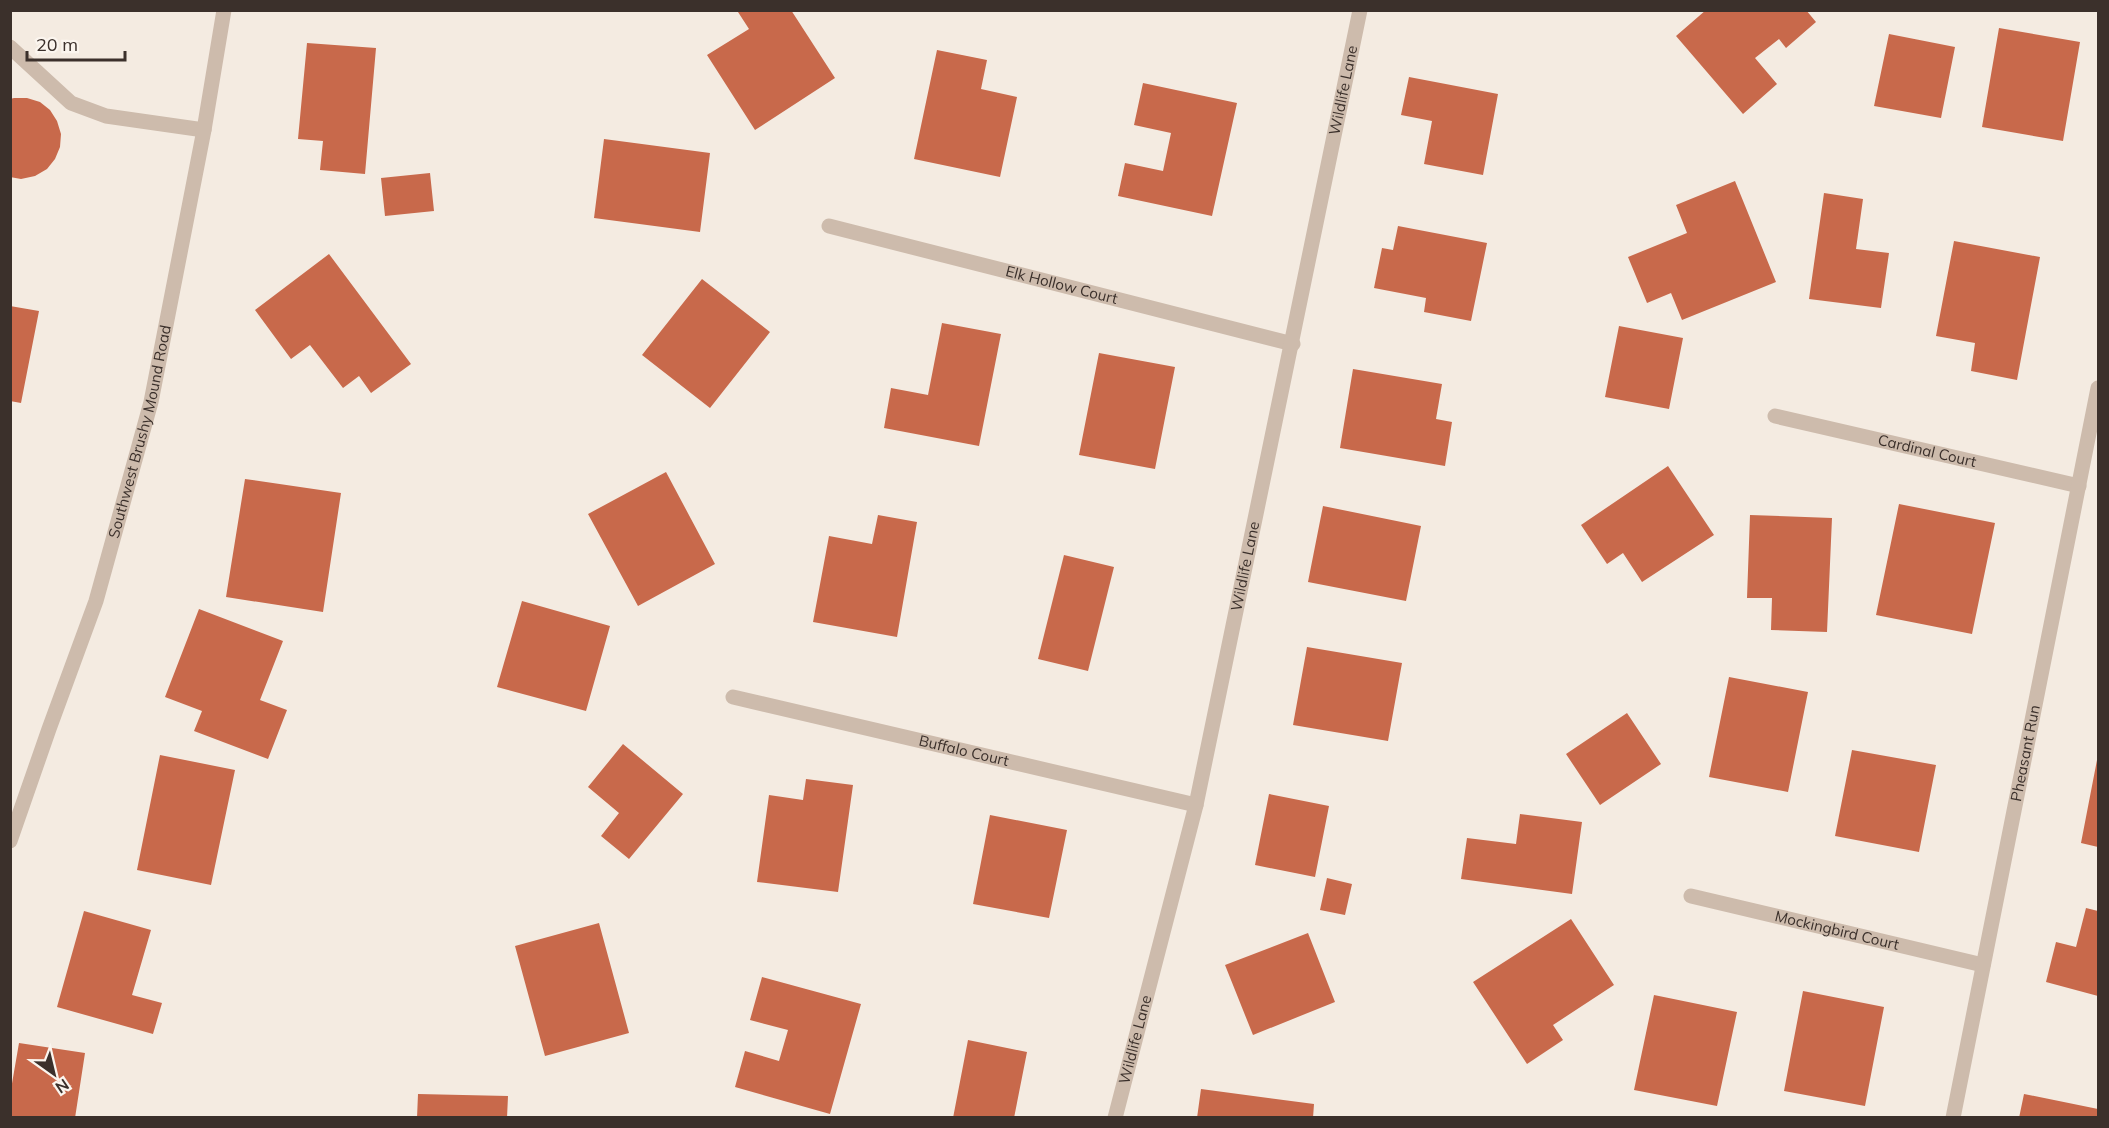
<svg xmlns="http://www.w3.org/2000/svg" width="2109" height="1128" font-family="Mulish,sans-serif">
	<rect width="100%" height="100%" fill="#f4ebe1"/>
	<path fill="#c8694b" d="M 741,10 L 791,10 L 835,78 L 755,130 L 707,55 L 749,29 L 738,12 Z
		M 1706,10 L 1806,10 L 1816,22 L 1786,48 L 1779,39 L 1755,58 L 1777,84 L 1743,114 L 1676,36 Z
		M 1999,28 L 2080,42 L 2063,141 L 1982,127 Z
		M 1889,34 L 1955,47 L 1941,118 L 1874,106 Z
		M 307,43 L 376,48 L 365,174 L 320,170 L 323,141 L 298,139 Z
		M 937,50 L 987,60 L 981,89 L 1017,97 L 1000,177 L 914,159 Z
		M 1409,77 L 1498,94 L 1483,175 L 1424,164 L 1432,121 L 1401,115 Z
		M 1143,83 L 1237,103 L 1212,216 L 1118,196 L 1125,163 L 1163,171 L 1171,133 L 1134,125 Z
		M 14,98 L 27,98 L 40,102 L 50,110 L 57,121 L 61,134 L 60,147 L 55,159 L 47,169 L 35,176 L 21,179 L 10,177 L 10,99 Z
		M 604,139 L 710,153 L 700,232 L 594,218 Z
		M 430,173 L 434,211 L 385,216 L 381,178 Z
		M 1735,181 L 1776,282 L 1682,320 L 1671,293 L 1647,303 L 1628,257 L 1687,233 L 1676,205 Z
		M 1824,193 L 1863,199 L 1856,249 L 1889,253 L 1881,308 L 1809,299 Z
		M 1398,226 L 1487,243 L 1471,321 L 1424,312 L 1426,298 L 1374,288 L 1382,248 L 1393,250 Z
		M 1954,241 L 2040,257 L 2017,380 L 1971,371 L 1975,343 L 1936,336 Z
		M 329,254 L 411,364 L 371,393 L 359,376 L 343,388 L 310,345 L 291,359 L 255,310 Z
		M 702,279 L 770,332 L 710,408 L 642,355 Z
		M 10,306 L 39,311 L 21,403 L 10,401 Z
		M 942,323 L 1001,334 L 979,446 L 884,428 L 891,388 L 928,395 Z
		M 1619,326 L 1683,338 L 1669,409 L 1605,397 Z
		M 1099,353 L 1175,367 L 1155,469 L 1079,455 Z
		M 1353,369 L 1442,384 L 1436,419 L 1452,422 L 1445,466 L 1340,448 Z
		M 1668,466 L 1714,535 L 1642,582 L 1623,553 L 1607,564 L 1581,525 Z
		M 666,472 L 715,564 L 638,606 L 588,514 Z
		M 245,479 L 341,493 L 323,612 L 226,597 Z
		M 1899,504 L 1995,523 L 1972,634 L 1876,615 Z
		M 1323,506 L 1421,526 L 1406,601 L 1308,582 Z
		M 878,515 L 917,522 L 897,637 L 813,622 L 829,536 L 872,544 Z
		M 1750,515 L 1832,518 L 1827,632 L 1771,630 L 1772,598 L 1747,598 Z
		M 1064,555 L 1114,567 L 1088,671 L 1038,659 Z
		M 522,601 L 610,626 L 586,711 L 497,687 Z
		M 199,609 L 283,641 L 260,700 L 287,710 L 268,759 L 194,731 L 202,711 L 165,697 Z
		M 1307,647 L 1402,663 L 1388,741 L 1293,725 Z
		M 1729,677 L 1808,692 L 1788,792 L 1709,777 Z
		M 1627,713 L 1661,764 L 1600,805 L 1566,754 Z
		M 623,744 L 683,794 L 629,859 L 601,836 L 619,813 L 588,787 Z
		M 1852,750 L 1936,765 L 1919,852 L 1835,836 Z
		M 160,755 L 235,770 L 211,885 L 137,870 Z
		M 2097,760 L 2098,761 L 2098,847 L 2081,843 Z
		M 806,779 L 853,785 L 838,892 L 757,882 L 769,795 L 803,800 Z
		M 1269,794 L 1329,806 L 1315,877 L 1255,865 Z
		M 1520,814 L 1582,822 L 1572,894 L 1461,879 L 1467,838 L 1516,844 Z
		M 990,815 L 1067,830 L 1049,918 L 973,904 Z
		M 1327,878 L 1352,884 L 1345,915 L 1320,910 Z
		M 2086,908 L 2098,911 L 2098,996 L 2046,982 L 2056,942 L 2076,947 Z
		M 84,911 L 151,930 L 132,995 L 162,1003 L 153,1034 L 57,1007 Z
		M 1571,919 L 1614,985 L 1553,1025 L 1563,1040 L 1527,1064 L 1473,982 Z
		M 599,923 L 629,1033 L 545,1056 L 515,946 Z
		M 1308,933 L 1335,1002 L 1253,1035 L 1225,965 Z
		M 762,977 L 861,1004 L 830,1114 L 735,1087 L 745,1051 L 779,1061 L 788,1030 L 750,1020 Z
		M 1803,991 L 1884,1007 L 1865,1106 L 1784,1091 Z
		M 1654,995 L 1737,1012 L 1717,1106 L 1634,1090 Z
		M 968,1040 L 1027,1052 L 1014,1118 L 953,1118 Z
		M 19,1043 L 85,1053 L 75,1118 L 10,1118 L 10,1095 Z
		M 1201,1089 L 1314,1104 L 1313,1118 L 1197,1118 Z
		M 418,1094 L 508,1096 L 507,1118 L 417,1118 Z
		M 2024,1094 L 2098,1109 L 2098,1118 L 2019,1118 Z"/>
	<g fill="none" stroke-linecap="round" stroke-linejoin="round">
		<path stroke="#cdbbac" stroke-width="15" d="M 10,47 L 71,103 L 106,116 L 204,130"/>
		<g stroke="#cdbbac" stroke-width="15">
			<path id="s1" d="M 829,226 L 1293,344"/>
			<path id="s2" d="M 1775,416 L 2079,486"/>
			<path id="s3" d="M 733,697 L 1196,805"/>
			<path id="s4" d="M 10,841 L 49,729 L 96,601 L 151,402 L 204,130 L 224,10"/>
			<path id="s5" d="M 1691,896 L 1983,965"/>
			<path id="s6" d="M 1115,1118 L 1196,805 L 1360,10"/>
			<path id="s7" d="M 1953,1118 L 2098,388"/>
		</g>
	</g>
	<g text-anchor="middle" stroke-width="6" stroke-linejoin="round" paint-order="stroke">
		<g font-size="15" fill="#3b302b" stroke="#fbf5ee">
			<text dy="5" stroke="none"><textPath href="#s6" startOffset="1053">Wildlife Lane</textPath></text>
			<text dy="5" stroke="none"><textPath href="#s1" startOffset="240">Elk Hollow Court</textPath></text>
			<text dy="5" stroke="none"><textPath href="#s4" startOffset="430">Southwest Brushy Mound Road</textPath></text>
			<text dy="5" stroke="none"><textPath href="#s2" startOffset="156">Cardinal Court</textPath></text>
			<text dy="5" stroke="none"><textPath href="#s6" startOffset="567">Wildlife Lane</textPath></text>
			<text dy="5" stroke="none"><textPath href="#s3" startOffset="237">Buffalo Court</textPath></text>
			<text dy="5" stroke="none"><textPath href="#s7" startOffset="372">Pheasant Run</textPath></text>
			<text dy="5" stroke="none"><textPath href="#s5" startOffset="150">Mockingbird Court</textPath></text>
			<text dy="5" stroke="none"><textPath href="#s6" startOffset="81">Wildlife Lane</textPath></text>
		</g>
	</g>
	<rect width="2109" height="1128" fill="none" stroke="#3b302b" stroke-width="24"/>
	<g transform="translate(54 1074) rotate(146)" stroke="#fbf5ee" stroke-width="4.5" paint-order="stroke">
	<path d="M0-4.5L10 22L0 15L-10 22Z" fill="#3b302b"/>
	<text y="-9" font-size="16" font-weight="bold" text-anchor="middle" fill="#3b302b">N</text>
	</g>
	<path d="M27 51v9h98v-9" fill="none" stroke="#3b302b" stroke-width="3"/>
	<text x="36" y="51" font-size="18" fill="#3b302b" stroke="#fbf5ee" stroke-width="4.5" paint-order="stroke">20 m</text>
</svg>
